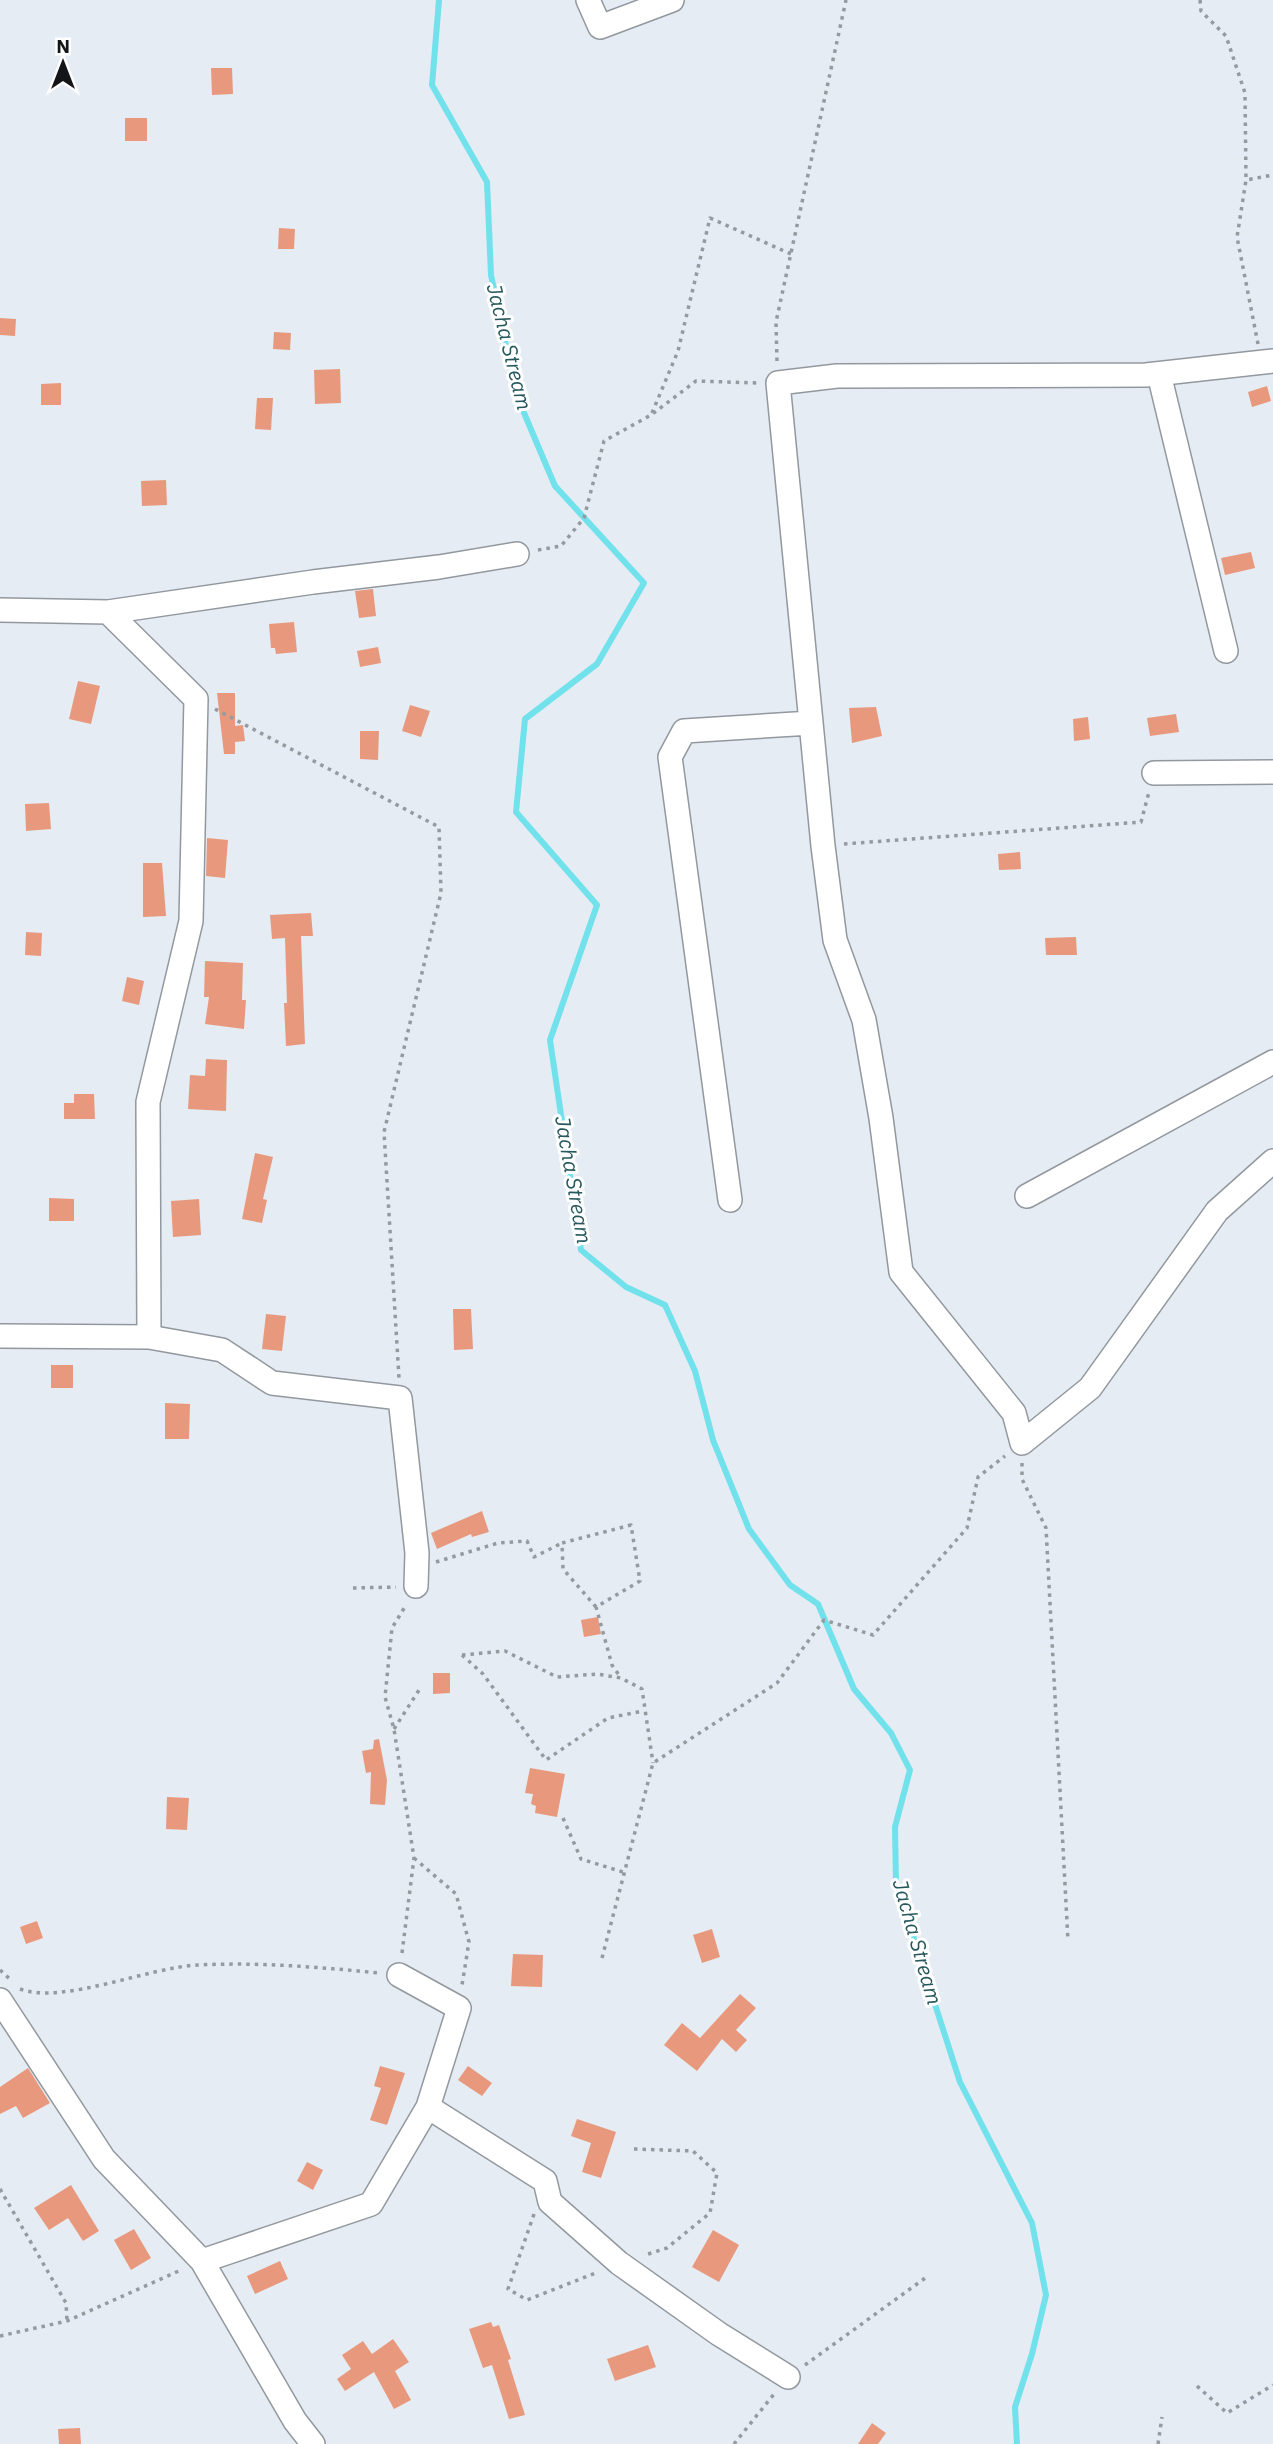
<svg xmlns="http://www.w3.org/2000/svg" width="1273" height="2444" font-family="'IBM Plex Sans',sans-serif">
	<rect width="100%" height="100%" fill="#e5ecf3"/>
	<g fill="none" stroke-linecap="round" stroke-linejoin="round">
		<path stroke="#71e1ec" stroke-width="6" d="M 439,0 L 432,85 L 487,182 L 491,275 L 516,394 L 555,486 L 644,583 L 597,664 L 525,719 L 516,812 L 597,905 L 550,1040 L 581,1250 L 626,1287 L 665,1305 L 695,1371 L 713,1440 L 749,1529 L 790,1585 L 818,1604 L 854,1689 L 891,1733 L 910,1770 L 895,1827 L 896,1883 L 960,2082 L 1032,2223 L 1046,2295 L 1032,2354 L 1015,2407 L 1017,2444"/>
	</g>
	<path fill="#e8997d" d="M 211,68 L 232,68 L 233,94 L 212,95 Z
		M 125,118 L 147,118 L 147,141 L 125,141 Z
		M 279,228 L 295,229 L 294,249 L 278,249 Z
		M 0,318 L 16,319 L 15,336 L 0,335 Z
		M 274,332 L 291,333 L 290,350 L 273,349 Z
		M 340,369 L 341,403 L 315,404 L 314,370 Z
		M 61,383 L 61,405 L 41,405 L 41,384 Z
		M 1267,386 L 1271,401 L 1252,407 L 1248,392 Z
		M 257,398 L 273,398 L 271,430 L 255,429 Z
		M 166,480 L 167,505 L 142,506 L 141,481 Z
		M 1251,552 L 1255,568 L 1225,575 L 1221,558 Z
		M 373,589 L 376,616 L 359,618 L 355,591 Z
		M 294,622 L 297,652 L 276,654 L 275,648 L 271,648 L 269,624 Z
		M 378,647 L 381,663 L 360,667 L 357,651 Z
		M 78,681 L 100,686 L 91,724 L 69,719 Z
		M 217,693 L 235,693 L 235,726 L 243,725 L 245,741 L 235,742 L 235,754 L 224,754 Z
		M 410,705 L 430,711 L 421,737 L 402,731 Z
		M 876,707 L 882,736 L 852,743 L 849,708 Z
		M 1176,714 L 1179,732 L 1150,736 L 1147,718 Z
		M 1088,717 L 1090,739 L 1074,741 L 1073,719 Z
		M 360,731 L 379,731 L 378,760 L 360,759 Z
		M 49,803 L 51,829 L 26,831 L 25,804 Z
		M 207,838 L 228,840 L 225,878 L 206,876 Z
		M 1020,852 L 1021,869 L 999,870 L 998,854 Z
		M 143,863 L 162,863 L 166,916 L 143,917 Z
		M 311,913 L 313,936 L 301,936 L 305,1044 L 286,1046 L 284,1003 L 287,1003 L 285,938 L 272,939 L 270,915 Z
		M 26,932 L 42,933 L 41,956 L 25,955 Z
		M 1076,937 L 1077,955 L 1046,955 L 1045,938 Z
		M 205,961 L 243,963 L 242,1000 L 246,1000 L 244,1029 L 205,1024 L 209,997 L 204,997 Z
		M 127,977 L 144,981 L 139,1005 L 122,1001 Z
		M 206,1059 L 227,1060 L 226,1111 L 188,1109 L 190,1075 L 205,1076 Z
		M 74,1094 L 94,1094 L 95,1119 L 64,1119 L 64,1103 L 74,1103 Z
		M 255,1153 L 273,1157 L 263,1199 L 267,1200 L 262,1223 L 242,1219 Z
		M 49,1198 L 74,1199 L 74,1221 L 49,1221 Z
		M 199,1199 L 201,1235 L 173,1237 L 171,1201 Z
		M 453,1309 L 471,1309 L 473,1349 L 454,1350 Z
		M 266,1314 L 286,1316 L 282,1351 L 262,1349 Z
		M 51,1365 L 73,1365 L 73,1388 L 51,1388 Z
		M 165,1403 L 190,1404 L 189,1439 L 165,1439 Z
		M 482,1511 L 489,1532 L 472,1537 L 471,1534 L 437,1549 L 431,1533 Z
		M 598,1617 L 601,1634 L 584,1637 L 581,1620 Z
		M 433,1673 L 450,1673 L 450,1693 L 433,1694 Z
		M 379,1739 L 387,1780 L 385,1805 L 370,1804 L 371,1772 L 366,1773 L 362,1751 L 373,1749 L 374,1740 Z
		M 530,1768 L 565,1774 L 557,1817 L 535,1813 L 536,1806 L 531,1804 L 533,1794 L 525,1793 Z
		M 167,1797 L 189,1798 L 187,1830 L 166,1829 Z
		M 37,1921 L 43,1938 L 26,1944 L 20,1927 Z
		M 712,1929 L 720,1957 L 702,1963 L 693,1935 Z
		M 513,1954 L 543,1955 L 542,1987 L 511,1986 Z
		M 740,1994 L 756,2008 L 736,2030 L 747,2040 L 736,2052 L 722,2039 L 697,2071 L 664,2045 L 682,2023 L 700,2038 Z
		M 380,2066 L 405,2073 L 387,2125 L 370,2120 L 381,2088 L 374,2086 Z
		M 468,2066 L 492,2083 L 482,2096 L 458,2080 Z
		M 28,2068 L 50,2103 L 23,2118 L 16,2106 L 0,2114 L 0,2087 Z
		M 577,2119 L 616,2132 L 601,2178 L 582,2172 L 591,2143 L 571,2136 Z
		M 307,2162 L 323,2170 L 313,2190 L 297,2181 Z
		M 71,2185 L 99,2231 L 83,2241 L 68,2218 L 49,2230 L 34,2208 Z
		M 134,2229 L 151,2258 L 131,2270 L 114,2240 Z
		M 713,2230 L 739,2245 L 719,2282 L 692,2267 Z
		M 280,2261 L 288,2279 L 255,2294 L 247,2276 Z
		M 491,2322 L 493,2327 L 499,2325 L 511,2359 L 508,2360 L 525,2415 L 509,2419 L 492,2365 L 483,2368 L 469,2329 Z
		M 393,2339 L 409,2362 L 395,2371 L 411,2400 L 394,2409 L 374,2372 L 345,2391 L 337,2379 L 351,2369 L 342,2355 L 363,2341 L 372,2354 Z
		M 648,2345 L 656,2367 L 615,2381 L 607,2359 Z
		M 872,2423 L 886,2433 L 878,2444 L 858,2444 Z
		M 80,2428 L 81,2444 L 59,2444 L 58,2429 Z"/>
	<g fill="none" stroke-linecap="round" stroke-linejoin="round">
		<g stroke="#92989e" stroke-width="26">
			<path id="minor" d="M 588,0 L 600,27 L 672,0
				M 1273,361 L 1146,375 L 837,376 L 778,383 L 823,846 L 835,940 L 864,1020 L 881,1118 L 901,1272 L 1014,1413 L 1022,1443 L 1090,1388 L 1217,1211 L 1273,1161
				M 1159,374 L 1226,651
				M 0,610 L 108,612 L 313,582 L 439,567 L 517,554
				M 108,612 L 196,699 L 191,921 L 148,1102 L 149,1337
				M 1154,773 L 1273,772
				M 1027,1196 L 1273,1062
				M 730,1200 L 670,757 L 684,731 L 811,723
				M 0,1336 L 149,1337 L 222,1350 L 272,1383 L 400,1398 L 417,1553 L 416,1586
				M 0,2000 L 104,2159 L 202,2261 L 295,2421 L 313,2444
				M 428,2107 L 545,2181 L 550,2202 L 619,2263 L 719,2334 L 788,2377
				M 202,2261 L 371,2204 L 428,2107 L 459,2008 L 399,1975"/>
		</g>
		<path stroke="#959a9f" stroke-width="3.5" stroke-dasharray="3.5 5" stroke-linecap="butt" d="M 1200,0 L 1201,11 L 1226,36 L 1245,93 L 1246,180
			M 1258,344 L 1237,237 L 1246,180 L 1273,175
			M 777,361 L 776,322 L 846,0
			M 652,413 L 678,351 L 710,218 L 791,254
			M 538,550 L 561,546 L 584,518 L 604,441 L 651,415 L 696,381 L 757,383
			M 215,709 L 439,827 L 441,893 L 384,1132 L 399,1378
			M 844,844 L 1141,822 L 1149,792
			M 1022,1463 L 1022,1479 L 1046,1528 L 1068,1941
			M 436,1562 L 498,1543 L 527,1541 L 534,1557 L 562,1543
			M 353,1588 L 396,1587
			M 596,1607 L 563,1569 L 562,1543 L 631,1525 L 640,1581 L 596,1607 L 612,1665 L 621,1678
			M 462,1655 L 505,1651 L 557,1677 L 597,1674 L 621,1678 L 642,1689 L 653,1763
			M 462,1655 L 483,1674 L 546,1760 L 608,1718 L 643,1711
			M 394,1729 L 421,1687
			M 563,1818 L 581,1859 L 626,1873
			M 414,1858 L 456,1894 L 469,1942 L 462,1985
			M 402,1953 L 414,1858 L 394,1729 L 385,1697 L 392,1628 L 406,1605
			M 602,1958 L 653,1763 L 777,1683 L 824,1620 L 873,1635 L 967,1528 L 978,1477 L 1005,1456
			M 0,1970 L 12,1981
			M 20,1989 C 63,2005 149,1967 198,1965 C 259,1962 318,1967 379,1973
			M 634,2149 L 693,2151 L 717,2173 L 710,2213 L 667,2248 L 645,2255
			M 0,2189 L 66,2303 L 67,2321
			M 534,2214 L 508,2289 L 527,2300 L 598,2272
			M 0,2336 L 67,2321 L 181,2270
			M 805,2365 L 928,2276
			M 1197,2386 L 1227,2413 L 1273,2385
			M 734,2444 L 774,2394
			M 1158,2444 L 1162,2417"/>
		<use href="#minor" stroke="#fff" stroke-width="23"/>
	</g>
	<g text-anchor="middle" stroke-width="6" stroke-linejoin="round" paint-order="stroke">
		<g font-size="21" font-style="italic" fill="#27585d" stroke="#fff">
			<text transform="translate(509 347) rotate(76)" y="7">Jacha Stream</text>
			<text transform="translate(573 1180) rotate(80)" y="7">Jacha Stream</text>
			<text transform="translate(917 1942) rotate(74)" y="7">Jacha Stream</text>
		</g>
	</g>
	<g transform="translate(63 63)" stroke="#ffffff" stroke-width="5" paint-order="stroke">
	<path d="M0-5L12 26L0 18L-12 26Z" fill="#131518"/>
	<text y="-10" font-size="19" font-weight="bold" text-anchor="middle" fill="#131518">N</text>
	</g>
</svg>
